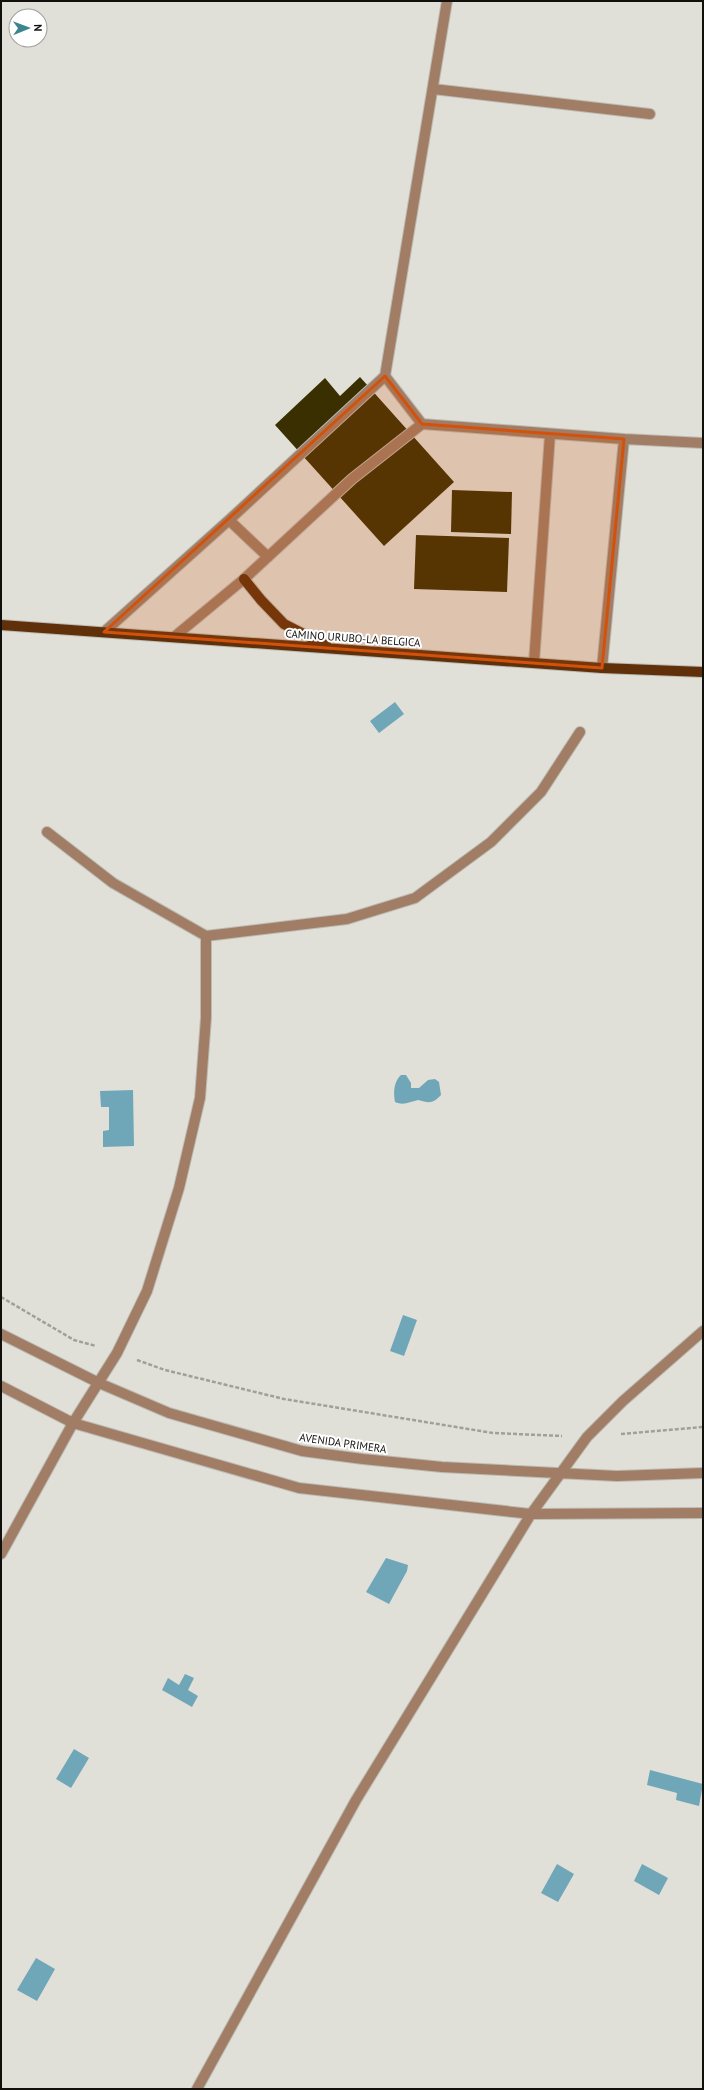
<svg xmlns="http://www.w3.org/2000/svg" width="704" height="2090" font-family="'PT Sans',sans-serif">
	<rect width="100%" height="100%" fill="#e1e0d8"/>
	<path fill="#6fa6b8" d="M 395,702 L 404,714 L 379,733 L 370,721 Z
		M 401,1075 L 406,1075 L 411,1083 L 411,1088 L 419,1088 L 428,1080 L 435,1079 L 439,1082 L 441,1095 C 433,1104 429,1103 418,1100 C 409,1102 404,1106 395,1102 C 393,1093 394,1081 401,1075 Z
		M 133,1090 L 134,1146 L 103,1147 L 103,1131 L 109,1130 L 109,1107 L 101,1107 L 100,1091 Z
		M 403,1315 L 417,1320 L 404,1356 L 390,1351 Z
		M 386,1558 L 408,1565 L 407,1571 L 389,1604 L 366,1592 Z
		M 185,1674 L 194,1678 L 188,1690 L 198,1696 L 192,1707 L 162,1690 L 168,1678 L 179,1685 Z
		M 74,1749 L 89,1758 L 71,1788 L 56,1779 Z
		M 650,1770 L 703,1784 L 699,1806 L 676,1800 L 677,1793 L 647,1785 Z
		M 557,1864 L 574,1874 L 558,1902 L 541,1893 Z
		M 642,1864 L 668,1878 L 659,1895 L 634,1881 Z
		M 36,1958 L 55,1969 L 37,2001 L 17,1990 Z"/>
	<path fill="#392f00" d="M 360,377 L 454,482 L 384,546 L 275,425 L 325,378 L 340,396 Z
		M 452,490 L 512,492 L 511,534 L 451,532 Z
		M 416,535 L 509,538 L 507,592 L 414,589 Z"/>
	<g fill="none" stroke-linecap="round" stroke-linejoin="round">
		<g stroke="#bcbbb3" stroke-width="12">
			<path id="minor" d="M 447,1 L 385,376 L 422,424 L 624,439 L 703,443
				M 433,89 L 650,114
				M 229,520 L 268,557
				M 104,632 L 229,520 L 385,376
				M 174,637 L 244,579 L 352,479 L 422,424
				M 534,663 L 550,434
				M 602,668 L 624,439
				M 47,832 L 113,883 L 206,936 L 347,919 L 415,898 L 491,842 L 541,792 L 580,732
				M 1,1334 L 99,1383 L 169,1413 L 302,1451 L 363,1459 L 442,1467 L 617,1476 L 703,1473
				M 1,1386 L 73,1423 L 299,1488 L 531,1514 L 703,1513
				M 1,1554 L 73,1423 L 117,1353 L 147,1291 L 179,1188 L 200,1098 L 206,1018 L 206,936
				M 197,2089 L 356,1800 L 531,1514 L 587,1437 L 623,1401 L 703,1331"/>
		</g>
		<g stroke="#bcbbb3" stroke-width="12">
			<path id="major" d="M 244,579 L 261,600 L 284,624 L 327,646
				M 1,625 L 602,668 L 703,672"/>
		</g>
		<path stroke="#a09f98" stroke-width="2.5" stroke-dasharray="4 2" stroke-linecap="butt" d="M 1,1297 L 74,1340 L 96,1346
			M 137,1360 L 165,1370 L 284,1399 L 493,1433 L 562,1436
			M 621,1434 L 703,1427"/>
		<use href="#minor" stroke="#a17d66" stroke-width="10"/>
		<use href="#major" stroke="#5f3009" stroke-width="10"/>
	</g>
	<path fill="#d2520c" fill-opacity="0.2" stroke="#d2520c" stroke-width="3" stroke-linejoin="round" d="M 385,376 L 422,424 L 624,439 L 602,668 L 104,632 Z"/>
	<g text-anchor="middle" stroke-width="4" stroke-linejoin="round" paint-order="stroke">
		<g font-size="11" fill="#11100d" stroke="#fff">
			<text transform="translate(353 638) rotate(4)" y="4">CAMINO URUBO-LA BELGICA</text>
			<text transform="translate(343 1443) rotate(8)" y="4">AVENIDA PRIMERA</text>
		</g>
	</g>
	<rect width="704" height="2090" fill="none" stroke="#11100d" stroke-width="4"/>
	<g transform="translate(28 28) rotate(89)"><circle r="19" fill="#ffffff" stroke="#a09f9e"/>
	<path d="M0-3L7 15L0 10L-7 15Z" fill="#3e8490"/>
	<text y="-6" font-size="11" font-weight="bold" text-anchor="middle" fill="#11100d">N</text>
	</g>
</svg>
